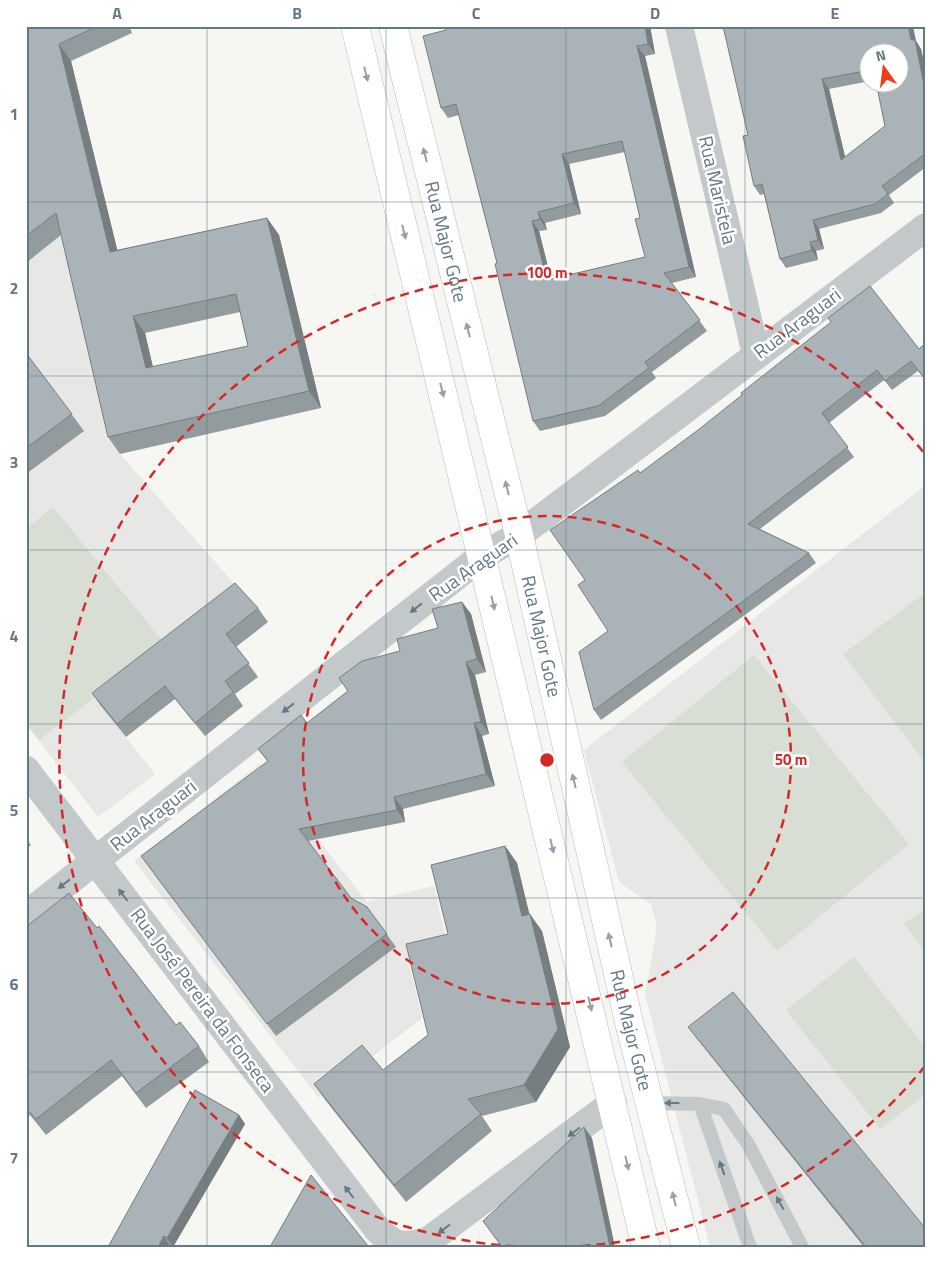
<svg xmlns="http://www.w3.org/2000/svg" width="952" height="1273" font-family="'Titillium Web',sans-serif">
	<rect width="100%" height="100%" fill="#f6f6f2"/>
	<path fill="#e7e8e6" d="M 26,83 L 120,454 L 245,596 L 102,707 L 155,774 L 98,817 L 26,724 Z
		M 926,485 L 926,1247 L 710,1247 L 645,994 L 657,927 L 651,904 L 619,882 L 584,750 Z
		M 260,764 L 367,902 L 434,886 L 448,947 L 408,958 L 422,1018 L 319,1098 L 134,861 Z"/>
	<path fill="#d8ded3" d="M 53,507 L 165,644 L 39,740 L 26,724 L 26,529 Z
		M 926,592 L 926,764 L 843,654 Z
		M 754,655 L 909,844 L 777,951 L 622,762 Z
		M 926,908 L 926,953 L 904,924 Z
		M 854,957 L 926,1048 L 926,1094 L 880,1129 L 786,1010 Z"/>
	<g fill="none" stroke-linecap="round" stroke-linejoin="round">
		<g stroke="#b6bbbe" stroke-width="29">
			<g id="primary">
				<path d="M 355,26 L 646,1247"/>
				<path id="s1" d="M 393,26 L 519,535 L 628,1018 L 686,1247"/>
			</g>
		</g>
		<path stroke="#c3c8ca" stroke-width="14" d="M 650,1103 L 700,1104 L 724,1109 L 748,1144 L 802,1247
			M 700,1104 L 750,1247"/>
		<path stroke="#c3c8ca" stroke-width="28" d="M 679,26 L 756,354
			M 26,770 L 378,1230 C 396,1248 405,1247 428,1241 L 613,1103
			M 26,915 L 482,556 L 519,535 L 926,227"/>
		<use href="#primary" stroke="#fff" stroke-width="28"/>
	</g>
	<path fill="#929b9e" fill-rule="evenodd" d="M 26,26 L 129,26 L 132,33 L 71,61 L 117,250 L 267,218 L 279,235 L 321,408 L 120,454 L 108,437 L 61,235 L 26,263 ZM 240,312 L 248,346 L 153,367 L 145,333 Z
		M 445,26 L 650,26 L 655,54 L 645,56 L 696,277 L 672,283 L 707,331 L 652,372 L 656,378 L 605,416 L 540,431 L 533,421 L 497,263 L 459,115 L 448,118 L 441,108 L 446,30 ZM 625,152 L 640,218 L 645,257 L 551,279 L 539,231 L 547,230 L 545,223 L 581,214 L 569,164 Z
		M 723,26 L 916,41 L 921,49 L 926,72 L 926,167 L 889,195 L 894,203 L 881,213 L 819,229 L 824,249 L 816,251 L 818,260 L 786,268 L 780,259 L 764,194 L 760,195 L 754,186 L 748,135 ZM 870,52 L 885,126 L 845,157 L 829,89 L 870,81 Z
		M 926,343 L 926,381 L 918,371 L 892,390 L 884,380 L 829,423 L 854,457 L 760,529 L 809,553 L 816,563 L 601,720 L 594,710 L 608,631 L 585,580 L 640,473 L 919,349 Z
		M 26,353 L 84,431 L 26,474 Z
		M 462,602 L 471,614 L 486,672 L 475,675 L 489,734 L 482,736 L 495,786 L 403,809 L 405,822 L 308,841 L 351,898 L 367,907 L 396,947 L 276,1036 L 141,856 L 268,762 L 258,749 L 307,723 L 348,691 L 339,678 L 400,651 L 438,628 Z
		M 258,608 L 268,622 L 236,647 L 258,677 L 235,694 L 243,706 L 205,736 L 175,699 L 126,737 L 101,706 L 92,693 Z
		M 26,838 L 31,845 L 26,849 Z
		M 505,846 L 517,863 L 529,914 L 542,931 L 570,1047 L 536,1102 L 482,1116 L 492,1131 L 406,1202 L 326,1101 L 314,1084 L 383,1070 L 428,1035 L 448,934 Z
		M 26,927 L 176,1025 L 199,1046 L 209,1062 L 146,1108 L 122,1076 L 46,1135 L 30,1115 L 26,1118 Z
		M 688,1027 L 926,1247 L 864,1247 L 698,1040 Z
		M 239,1115 L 245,1124 L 173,1247 L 170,1246 L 108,1247 Z"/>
	<path fill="#777e81" d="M 645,26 L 650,26 L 655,54 L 648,44 Z
		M 908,26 L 913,26 L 916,41 L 921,49 L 926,72 L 926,95 L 911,40 Z
		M 59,44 L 71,61 L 122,269 L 110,252 Z
		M 637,46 L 645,56 L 696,277 L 689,267 Z
		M 822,79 L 829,89 L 848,169 L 841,160 Z
		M 562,154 L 569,164 L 581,214 L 574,203 Z
		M 538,212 L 545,223 L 547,230 L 540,219 Z
		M 267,218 L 279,235 L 321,408 L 309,391 Z
		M 813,220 L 819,229 L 824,249 L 818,240 Z
		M 532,221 L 539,231 L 554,291 L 547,280 Z
		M 810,242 L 816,251 L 818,260 L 812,250 Z
		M 133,316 L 145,333 L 157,385 L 146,368 Z
		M 462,602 L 471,614 L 486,672 L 477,659 Z
		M 466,662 L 475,675 L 489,734 L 481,722 Z
		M 474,723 L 482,736 L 495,786 L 486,774 Z
		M 394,797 L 403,809 L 405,822 L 397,810 Z
		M 505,846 L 517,863 L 534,933 L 522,916 Z
		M 530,914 L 542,931 L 570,1047 L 536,1102 L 524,1085 Z
		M 239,1115 L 245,1124 L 173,1247 L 167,1238 Z
		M 584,1127 L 592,1138 L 615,1247 L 610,1247 Z
		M 164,1236 L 170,1246 L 170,1247 L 158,1247 Z"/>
	<path fill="#aab4b8" stroke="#777e81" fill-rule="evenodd" d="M 26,26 L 98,26 L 59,44 L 110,252 L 267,218 L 309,391 L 108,437 L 56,213 L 26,236 ZM 236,294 L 248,346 L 146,368 L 133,316 Z
		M 445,26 L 645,26 L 648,44 L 637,46 L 689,267 L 664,273 L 700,320 L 645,362 L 649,368 L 598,406 L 533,421 L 495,264 L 497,263 L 456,104 L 441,108 L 423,36 L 446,30 ZM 622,141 L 640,218 L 635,219 L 645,257 L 547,280 L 532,221 L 540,219 L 538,212 L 574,203 L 562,154 Z
		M 723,26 L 908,26 L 911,40 L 915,40 L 926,95 L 926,153 L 882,186 L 888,194 L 875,204 L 813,220 L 818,240 L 810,242 L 812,250 L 780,259 L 762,184 L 754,186 L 743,136 L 748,135 ZM 870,52 L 900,52 L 900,82 L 876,82 L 885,126 L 841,160 L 822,79 L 870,70 Z
		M 870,286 L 919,349 L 926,343 L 926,380 L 911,361 L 885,381 L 877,370 L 822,413 L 848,447 L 748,524 L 809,553 L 594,710 L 579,652 L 608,631 L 578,585 L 585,580 L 550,530 L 638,470 L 640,473 L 698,430 L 742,395 L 741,393 L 831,322 L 828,318 Z
		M 26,353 L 72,414 L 26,448 Z
		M 235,583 L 258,608 L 226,634 L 249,663 L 225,681 L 233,692 L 195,723 L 165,686 L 117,724 L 92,693 Z
		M 462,602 L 477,659 L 466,662 L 481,722 L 474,723 L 486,774 L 394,797 L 397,810 L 299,829 L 351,898 L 367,907 L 387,934 L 267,1024 L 141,856 L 268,761 L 258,749 L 301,715 L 307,723 L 348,691 L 339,678 L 362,661 L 400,651 L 397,639 L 438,628 L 432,609 Z
		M 505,846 L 522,916 L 530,914 L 558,1029 L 524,1085 L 468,1099 L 481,1114 L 394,1185 L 314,1084 L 362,1045 L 383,1070 L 428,1035 L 406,944 L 448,934 L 431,865 Z
		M 69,893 L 97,928 L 99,926 L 176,1025 L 180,1022 L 199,1046 L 136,1093 L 111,1060 L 36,1119 L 26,1108 L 26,927 Z
		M 733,992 L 926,1229 L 926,1247 L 866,1247 L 688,1027 Z
		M 195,1090 L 239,1115 L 167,1238 L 164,1236 L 158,1247 L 108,1247 Z
		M 584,1127 L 610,1247 L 502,1247 L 483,1221 Z
		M 311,1175 L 369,1247 L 270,1247 Z"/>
	<defs><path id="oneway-solid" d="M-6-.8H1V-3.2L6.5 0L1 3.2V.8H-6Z" transform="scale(1.25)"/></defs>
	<g fill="#92a1aa">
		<use href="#oneway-solid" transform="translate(366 74) rotate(76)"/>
		<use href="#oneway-solid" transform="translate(425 155) rotate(-104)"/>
		<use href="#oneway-solid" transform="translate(404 232) rotate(76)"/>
		<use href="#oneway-solid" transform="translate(468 330) rotate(-104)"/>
		<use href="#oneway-solid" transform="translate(442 390) rotate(76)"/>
		<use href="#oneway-solid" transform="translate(507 488) rotate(-104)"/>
		<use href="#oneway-solid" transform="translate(493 603) rotate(77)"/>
		<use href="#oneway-solid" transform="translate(574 781) rotate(-103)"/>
		<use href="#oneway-solid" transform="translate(552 846) rotate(77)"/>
		<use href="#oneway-solid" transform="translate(610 940) rotate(-103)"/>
		<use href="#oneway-solid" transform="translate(590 1004) rotate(77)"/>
		<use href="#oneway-solid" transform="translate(627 1163) rotate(77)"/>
		<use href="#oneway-solid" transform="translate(674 1199) rotate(-104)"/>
	</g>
	<g fill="#637985">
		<use href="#oneway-solid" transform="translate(416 608) rotate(142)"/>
		<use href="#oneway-solid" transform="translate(288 708) rotate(142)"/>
		<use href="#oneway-solid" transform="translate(64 884) rotate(142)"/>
		<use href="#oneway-solid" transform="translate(123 895) rotate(-127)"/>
		<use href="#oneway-solid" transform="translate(672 1103) rotate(-180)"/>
		<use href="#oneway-solid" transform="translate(574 1132) rotate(143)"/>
		<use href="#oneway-solid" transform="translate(722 1168) rotate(-109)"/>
		<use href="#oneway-solid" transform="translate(349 1192) rotate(-127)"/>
		<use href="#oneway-solid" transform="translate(780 1203) rotate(-119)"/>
		<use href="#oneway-solid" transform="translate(444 1229) rotate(143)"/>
	</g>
	<path fill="none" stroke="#637985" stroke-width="1" stroke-opacity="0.55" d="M 207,26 L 207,1247M 386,26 L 386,1247M 566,26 L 566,1247M 745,26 L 745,1247M 26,202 L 926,202M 26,376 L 926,376M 26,550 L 926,550M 26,724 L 926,724M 26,898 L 926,898M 26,1072 L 926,1072"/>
	<g fill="none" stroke="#d62828" stroke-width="2.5" stroke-dasharray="9 6">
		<circle cx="547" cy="760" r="244"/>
		<path d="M925 1066A487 487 0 0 1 564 1247M530 1247A487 487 0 1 1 925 454"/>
	</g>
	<g text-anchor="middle" stroke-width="5" stroke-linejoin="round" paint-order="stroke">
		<g font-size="19" fill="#637985" stroke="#fff">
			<text transform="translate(718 190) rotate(77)" y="7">Rua Maristela</text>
			<text dy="7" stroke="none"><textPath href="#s1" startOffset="222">Rua Major Gote</textPath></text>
			<text transform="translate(797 323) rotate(-37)" y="7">Rua Araguari</text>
			<text transform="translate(473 567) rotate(-35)" y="7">Rua Araguari</text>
			<text dy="7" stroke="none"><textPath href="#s1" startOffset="628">Rua Major Gote</textPath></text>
			<text transform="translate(153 815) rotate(-38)" y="7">Rua Araguari</text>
			<text transform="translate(203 1000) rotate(53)" y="7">Rua José Pereira da Fonseca</text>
			<text dy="7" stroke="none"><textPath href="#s1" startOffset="1032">Rua Major Gote</textPath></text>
		</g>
	</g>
	<circle cx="547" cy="760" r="8" fill="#d62828" stroke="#fff" stroke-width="2.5"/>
	<g font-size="15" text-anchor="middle" font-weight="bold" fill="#d62828" stroke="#fff" stroke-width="5" stroke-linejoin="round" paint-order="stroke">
		<text x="547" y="278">100 m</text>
		<text x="791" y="765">50 m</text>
	</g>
	<rect width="952" height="1273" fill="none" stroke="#ffffff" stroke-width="55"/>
	<g transform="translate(884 68) rotate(346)"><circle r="24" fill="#ffffff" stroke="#c1c9ce"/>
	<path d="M0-4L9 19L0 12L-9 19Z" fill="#ed3d1c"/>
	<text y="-8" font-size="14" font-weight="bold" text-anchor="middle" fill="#637985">N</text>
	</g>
	<rect x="28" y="28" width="896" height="1218" fill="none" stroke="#637985" stroke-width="2"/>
	<g font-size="16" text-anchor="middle" font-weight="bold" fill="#637985">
		<text x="117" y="19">A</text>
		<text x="297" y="19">B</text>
		<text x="476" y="19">C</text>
		<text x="655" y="19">D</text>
		<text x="835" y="19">E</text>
		<text x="14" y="120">1</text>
		<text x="14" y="294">2</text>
		<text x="14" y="468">3</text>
		<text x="14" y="642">4</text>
		<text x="14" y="816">5</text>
		<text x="14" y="990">6</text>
		<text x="14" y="1164">7</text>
	</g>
</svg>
